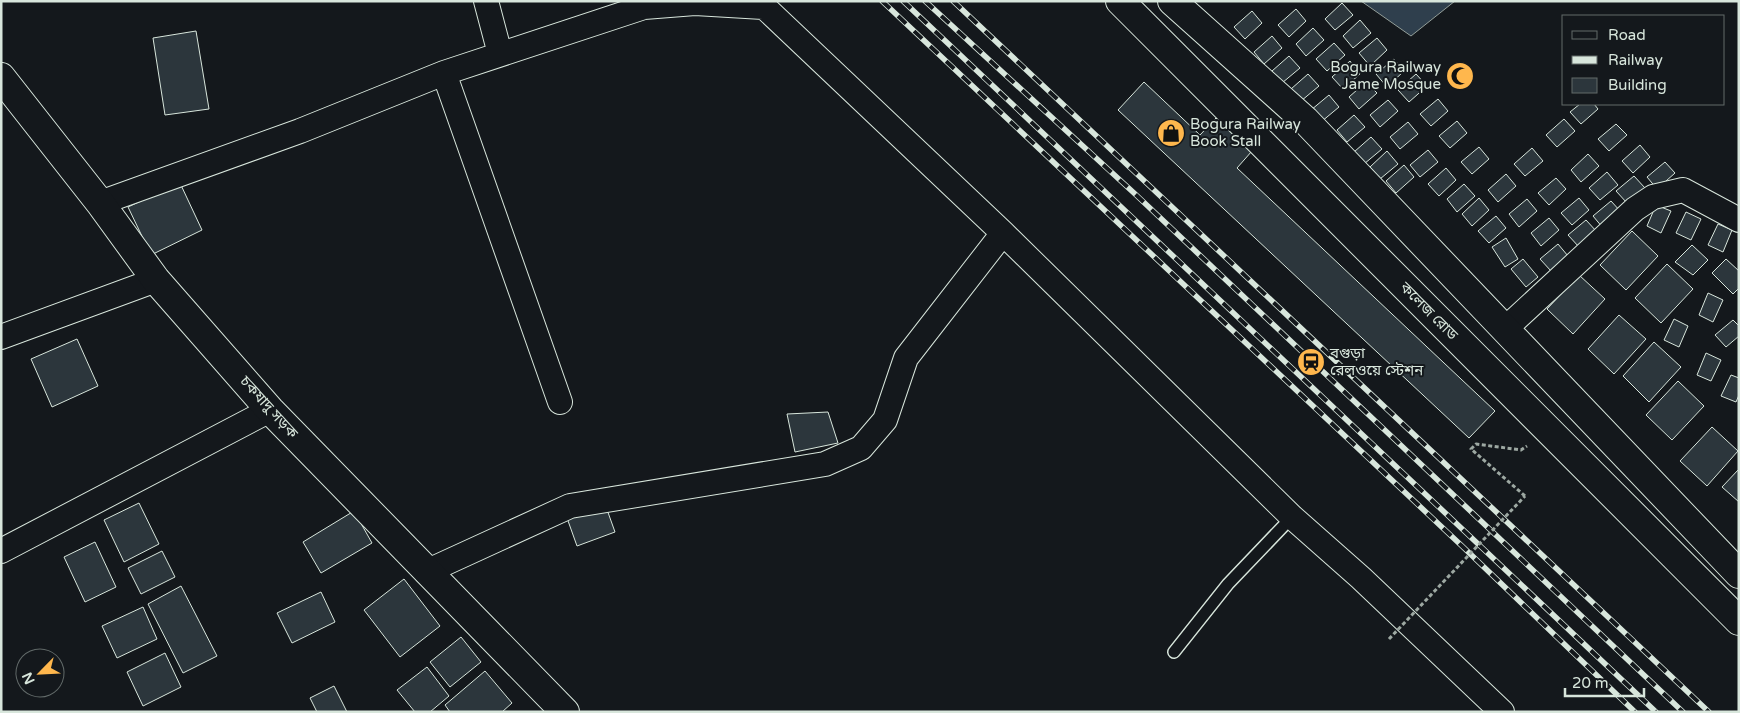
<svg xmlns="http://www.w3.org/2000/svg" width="1740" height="713" font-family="'Varela Round','Noto Sans Bengali',sans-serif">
	<rect width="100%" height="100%" fill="#14181c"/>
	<path fill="#2f3f4d" stroke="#939e99" d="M 1361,1 L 1455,1 L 1411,36 Z"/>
	<path fill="#2c363c" stroke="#d8e6dc" d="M 1342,3 L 1353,15 L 1335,30 L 1325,19 Z
		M 1296,9 L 1306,21 L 1289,37 L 1278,25 Z
		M 1252,11 L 1262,23 L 1245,39 L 1234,27 Z
		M 1360,20 L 1371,33 L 1353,48 L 1343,36 Z
		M 1313,28 L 1324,40 L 1306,56 L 1296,44 Z
		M 196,31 L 209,109 L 165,115 L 153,38 Z
		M 1272,36 L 1282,48 L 1264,64 L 1254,52 Z
		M 1377,38 L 1387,50 L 1370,66 L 1359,53 Z
		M 1334,43 L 1345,55 L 1327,71 L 1316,59 Z
		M 1289,56 L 1300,68 L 1282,83 L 1272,71 Z
		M 1394,59 L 1404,71 L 1387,87 L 1376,74 Z
		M 1350,61 L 1360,74 L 1343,89 L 1332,77 Z
		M 1308,74 L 1319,86 L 1301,101 L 1291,89 Z
		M 1416,74 L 1427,86 L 1409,102 L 1398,90 Z
		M 1144,82 L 1200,135 L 1216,118 L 1252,151 L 1237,168 L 1495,411 L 1469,438 L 1118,110 Z
		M 1366,82 L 1377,93 L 1359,109 L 1349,97 Z
		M 1329,95 L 1339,107 L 1321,122 L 1311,110 Z
		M 1438,99 L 1448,111 L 1431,126 L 1420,114 Z
		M 1388,100 L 1398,111 L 1380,127 L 1370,115 Z
		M 1580,104 L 1594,104 L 1598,109 L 1581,124 L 1570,112 Z
		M 1354,115 L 1365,127 L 1347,142 L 1337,130 Z
		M 1564,119 L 1575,131 L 1557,147 L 1546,135 Z
		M 1457,121 L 1467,133 L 1450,148 L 1439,136 Z
		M 1408,122 L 1418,134 L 1400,149 L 1390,137 Z
		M 1616,124 L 1627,135 L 1609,151 L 1598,139 Z
		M 1371,137 L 1382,149 L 1364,164 L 1354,152 Z
		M 1640,145 L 1650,157 L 1633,173 L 1622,161 Z
		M 1479,147 L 1489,159 L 1472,174 L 1461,162 Z
		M 1532,148 L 1543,161 L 1525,176 L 1514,164 Z
		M 1428,150 L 1438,162 L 1420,177 L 1410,165 Z
		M 1387,151 L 1398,164 L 1380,179 L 1370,167 Z
		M 1588,154 L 1599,166 L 1581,182 L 1571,170 Z
		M 1665,162 L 1675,173 L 1657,189 L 1647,177 Z
		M 1404,165 L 1414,177 L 1396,193 L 1386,181 Z
		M 1446,168 L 1456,180 L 1439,196 L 1428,184 Z
		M 1607,172 L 1618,185 L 1600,200 L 1589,188 Z
		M 1506,174 L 1516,186 L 1498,202 L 1488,190 Z
		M 1634,176 L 1645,188 L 1627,203 L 1616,191 Z
		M 1556,178 L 1566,189 L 1549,205 L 1538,193 Z
		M 180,183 L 202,230 L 151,255 L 128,207 Z
		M 1464,184 L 1475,196 L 1457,212 L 1447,199 Z
		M 1479,198 L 1489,210 L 1472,226 L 1462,214 Z
		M 1579,198 L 1589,210 L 1572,225 L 1561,213 Z
		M 1527,199 L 1537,211 L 1519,227 L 1509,214 Z
		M 1611,201 L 1621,212 L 1603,228 L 1593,216 Z
		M 1656,205 L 1671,211 L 1661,233 L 1647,226 Z
		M 1686,212 L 1701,219 L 1691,240 L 1676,233 Z
		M 1496,216 L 1506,228 L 1489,243 L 1478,231 Z
		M 1549,218 L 1559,230 L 1541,246 L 1531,233 Z
		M 1586,220 L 1597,232 L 1579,247 L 1568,235 Z
		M 1718,224 L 1732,230 L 1723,252 L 1708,245 Z
		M 1632,231 L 1658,256 L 1626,290 L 1600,265 Z
		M 1506,238 L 1518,259 L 1505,267 L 1492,247 Z
		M 1558,244 L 1568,256 L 1551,271 L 1540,259 Z
		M 1692,245 L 1708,260 L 1693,275 L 1675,262 Z
		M 1523,259 L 1538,277 L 1526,287 L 1511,269 Z
		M 1726,259 L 1739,271 L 1739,288 L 1733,294 L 1712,273 Z
		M 1667,264 L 1693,289 L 1661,323 L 1635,298 Z
		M 1579,275 L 1605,299 L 1573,334 L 1547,309 Z
		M 1708,293 L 1723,300 L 1713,322 L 1699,315 Z
		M 1619,315 L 1646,339 L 1614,374 L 1588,349 Z
		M 1674,319 L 1688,326 L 1679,347 L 1664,340 Z
		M 1733,320 L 1739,326 L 1739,336 L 1726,347 L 1715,335 Z
		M 77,339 L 98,386 L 52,407 L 31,359 Z
		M 1654,342 L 1681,367 L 1649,402 L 1623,376 Z
		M 1706,353 L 1721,360 L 1711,381 L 1697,375 Z
		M 1731,375 L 1739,378 L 1739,395 L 1736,402 L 1721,396 Z
		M 1678,381 L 1704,406 L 1672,440 L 1646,415 Z
		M 828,412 L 838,443 L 795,452 L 787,414 Z
		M 1712,427 L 1738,451 L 1707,486 L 1680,461 Z
		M 1739,469 L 1739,502 L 1722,487 Z
		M 139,503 L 159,544 L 124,562 L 104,520 Z
		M 605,504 L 615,532 L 577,546 L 567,518 Z
		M 354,511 L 372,543 L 321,573 L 303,542 Z
		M 95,542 L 116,587 L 85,602 L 64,557 Z
		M 162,551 L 175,577 L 141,594 L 128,568 Z
		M 404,579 L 440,626 L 400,657 L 364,610 Z
		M 181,586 L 217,656 L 183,673 L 148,604 Z
		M 321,592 L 335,622 L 292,643 L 277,613 Z
		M 143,607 L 157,639 L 117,658 L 102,626 Z
		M 461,637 L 481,662 L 450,687 L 430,662 Z
		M 165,653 L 181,687 L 143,706 L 127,672 Z
		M 427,667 L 449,696 L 430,712 L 415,712 L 397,690 Z
		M 485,671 L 512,703 L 502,712 L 450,712 L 445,705 Z
		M 334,686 L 347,712 L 317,712 L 310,698 Z"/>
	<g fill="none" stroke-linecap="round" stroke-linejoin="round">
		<g stroke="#d8e6dc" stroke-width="14">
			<path id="service" d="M 1174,652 L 1228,584 L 1292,517"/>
		</g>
		<g stroke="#d8e6dc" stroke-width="26">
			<path id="minor" d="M 486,1 L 500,54
				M 758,1 L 1003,233 L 1292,517 L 1361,578 L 1502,712
				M 444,73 L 560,402
				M 100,203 L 300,131 L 444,73 L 644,7 L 695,3 L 763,7
				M 1505,329 L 1635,209 L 1653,197 L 1683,190 L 1739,220
				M 1,337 L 156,280
				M 1,551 L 270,410
				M 426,572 L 570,506 L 825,464 L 861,448 L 885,420 L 906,358 L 1003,233"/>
		</g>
		<g stroke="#d8e6dc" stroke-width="30">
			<path id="tertiary" d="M 1,77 L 100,203 L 156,280 L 270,410 L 565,712"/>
		</g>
		<g stroke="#d8e6dc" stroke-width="30">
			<path id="trunk" d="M 1120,1 L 1739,621
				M 1172,1 L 1306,121 L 1739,574"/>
		</g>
		<path stroke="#9da8a2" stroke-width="3" stroke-dasharray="4 2.5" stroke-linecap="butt" d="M 1525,496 L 1471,449 L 1476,444 L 1521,450 L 1527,446"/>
		<use href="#service" stroke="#14181c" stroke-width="11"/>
		<use href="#minor" stroke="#14181c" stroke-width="24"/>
		<use href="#tertiary" stroke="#14181c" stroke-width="28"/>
		<use href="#trunk" stroke="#14181c" stroke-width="28"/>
		<g stroke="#d8e6dc" stroke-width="5.5">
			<path id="rail" d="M 882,1 L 1462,546 L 1635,712
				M 903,1 L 1656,712
				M 925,1 L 1134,193 L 1683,712
				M 953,1 L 1709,712"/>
		</g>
		<use href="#rail" stroke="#14181c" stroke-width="4" stroke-dasharray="11" stroke-linecap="butt"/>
		<path stroke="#9da8a2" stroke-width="3" stroke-dasharray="4 2.5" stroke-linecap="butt" d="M 1389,639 L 1525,496"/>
	</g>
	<defs>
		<g id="mosque-disc" transform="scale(1.4375)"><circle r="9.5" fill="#ffb74d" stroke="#14181c"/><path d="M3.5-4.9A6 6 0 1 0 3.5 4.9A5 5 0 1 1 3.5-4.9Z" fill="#111"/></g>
		<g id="shop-disc" transform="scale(1.4375)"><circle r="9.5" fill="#ffb74d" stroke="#14181c"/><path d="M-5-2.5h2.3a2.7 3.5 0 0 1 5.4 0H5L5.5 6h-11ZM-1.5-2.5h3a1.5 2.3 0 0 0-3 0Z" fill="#111"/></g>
		<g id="station-disc" transform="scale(1.4375)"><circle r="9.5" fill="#ffb74d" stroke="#14181c"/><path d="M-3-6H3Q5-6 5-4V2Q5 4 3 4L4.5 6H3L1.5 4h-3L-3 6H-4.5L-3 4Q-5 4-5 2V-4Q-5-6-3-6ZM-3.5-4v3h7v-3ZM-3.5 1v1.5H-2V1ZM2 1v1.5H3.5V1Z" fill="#111"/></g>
	</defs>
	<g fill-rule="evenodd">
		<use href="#mosque-disc" x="1460" y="76"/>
		<use href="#shop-disc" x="1171" y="133"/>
		<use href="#station-disc" x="1311" y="362"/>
	</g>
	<g text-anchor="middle" stroke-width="4" stroke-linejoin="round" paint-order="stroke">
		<g font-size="15" fill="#d8e6dc" stroke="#14181c" text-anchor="start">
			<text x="1441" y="72" text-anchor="end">Bogura Railway<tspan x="1441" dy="17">Jame Mosque</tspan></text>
			<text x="1190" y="129">Bogura Railway<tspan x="1190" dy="17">Book Stall</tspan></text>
			<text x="1330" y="358">বগুড়া<tspan x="1330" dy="17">রেলওয়ে স্টেশন</tspan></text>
		</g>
		<g font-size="15" fill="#d8e6dc" stroke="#14181c">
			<text transform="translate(1429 311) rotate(45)" y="5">কলেজ রোড</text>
			<text transform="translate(269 407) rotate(48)" y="5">চকযাদু সড়ক</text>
		</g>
	</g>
	<rect width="1740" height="713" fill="none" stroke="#d8e6dc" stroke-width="5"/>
	<rect x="1562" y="15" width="162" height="90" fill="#14181c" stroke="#626a69"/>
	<rect x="1572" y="31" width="25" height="8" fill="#14181c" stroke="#626a69"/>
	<text x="1608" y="40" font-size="15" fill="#d8e6dc">Road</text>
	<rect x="1572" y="56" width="25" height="8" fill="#d8e6dc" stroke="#626a69"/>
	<text x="1608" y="65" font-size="15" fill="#d8e6dc">Railway</text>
	<rect x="1572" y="78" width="25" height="15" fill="#2c363c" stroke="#626a69"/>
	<text x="1608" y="90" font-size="15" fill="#d8e6dc">Building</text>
	<g transform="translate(40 673) rotate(246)"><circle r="24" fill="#14181c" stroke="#626a69"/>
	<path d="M0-4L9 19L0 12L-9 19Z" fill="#ffb74d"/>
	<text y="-8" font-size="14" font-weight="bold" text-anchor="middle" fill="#d8e6dc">N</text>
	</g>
	<path d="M1565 688v8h79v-8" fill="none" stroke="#d8e6dc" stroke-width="2.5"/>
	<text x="1572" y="688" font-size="15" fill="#d8e6dc" stroke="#14181c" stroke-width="4" paint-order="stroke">20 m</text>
</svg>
